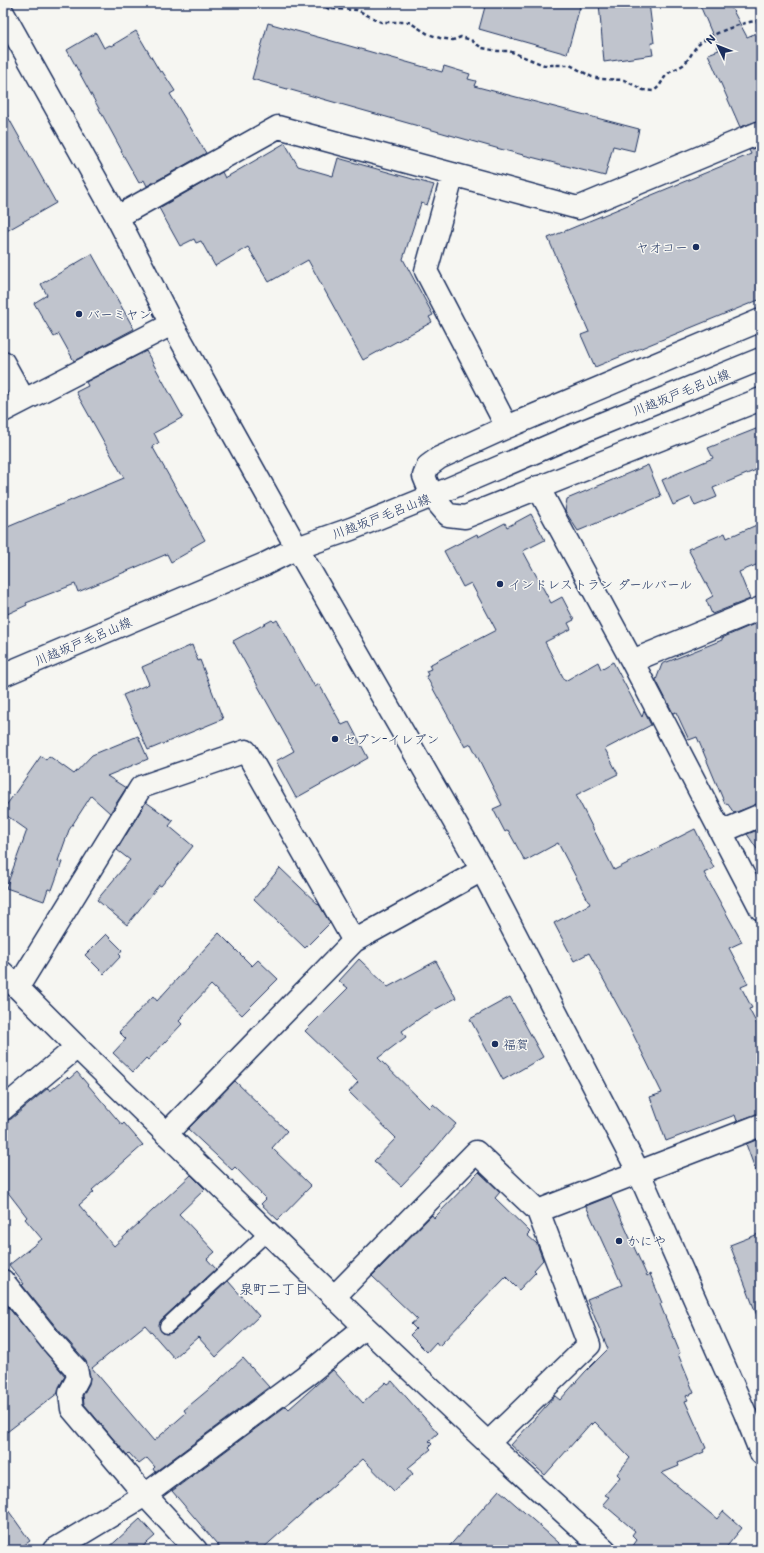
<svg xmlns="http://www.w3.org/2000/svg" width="764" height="1553" font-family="Mali,'Klee One',sans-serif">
	<rect width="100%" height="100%" fill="#f6f6f2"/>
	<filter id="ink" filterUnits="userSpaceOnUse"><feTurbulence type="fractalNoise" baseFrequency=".025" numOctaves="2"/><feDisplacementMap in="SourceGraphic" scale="8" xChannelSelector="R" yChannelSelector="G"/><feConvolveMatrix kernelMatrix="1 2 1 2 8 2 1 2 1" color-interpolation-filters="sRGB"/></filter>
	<g filter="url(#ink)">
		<path fill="#c0c4cd" stroke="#1b2f5e" d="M 486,3 L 581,3 L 567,54 L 479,29 Z
			M 599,3 L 649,3 L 654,43 L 651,43 L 653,55 L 604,62 Z
			M 699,3 L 729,3 L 747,37 L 761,31 L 761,120 L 740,127 L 708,54 L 719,50 Z
			M 268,23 L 442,72 L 444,66 L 470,74 L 468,79 L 476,81 L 474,86 L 639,129 L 634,151 L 613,146 L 605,176 L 496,148 L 252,79 Z
			M 136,31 L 160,72 L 162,71 L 175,91 L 170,94 L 206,153 L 147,186 L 144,180 L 139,183 L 121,151 L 122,151 L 67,50 L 96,33 L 104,48 L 110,45 L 111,46 Z
			M 3,108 L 56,203 L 3,233 Z
			M 285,143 L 298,166 L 333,176 L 338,158 L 434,185 L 427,205 L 421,203 L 403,259 L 433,315 L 429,317 L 432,322 L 363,360 L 308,260 L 269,282 L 248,247 L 215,266 L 201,241 L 196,243 L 194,239 L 180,246 L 159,208 L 222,172 L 225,178 Z
			M 761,146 L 761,299 L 595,367 L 581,335 L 589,332 L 548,238 L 751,154 L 749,150 Z
			M 92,254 L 134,329 L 74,361 L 59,334 L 54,337 L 34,303 L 47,295 L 41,284 Z
			M 146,351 L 183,417 L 154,433 L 159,443 L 152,446 L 205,540 L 191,548 L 192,550 L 171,562 L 167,554 L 78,592 L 75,584 L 26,603 L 27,605 L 3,616 L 3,529 L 124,478 L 76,392 L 88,386 L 86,382 Z
			M 761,427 L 761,468 L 713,488 L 717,497 L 695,506 L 691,497 L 673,505 L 662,480 L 713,458 L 708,448 Z
			M 648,465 L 661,496 L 578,531 L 565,511 L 567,499 Z
			M 531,514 L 545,540 L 523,551 L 551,603 L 562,597 L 574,620 L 568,623 L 571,629 L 545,642 L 565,681 L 598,662 L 601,669 L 613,662 L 642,717 L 644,711 L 651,725 L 605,749 L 618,774 L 576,795 L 614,870 L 695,829 L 714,868 L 704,873 L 742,942 L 729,948 L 748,984 L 741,987 L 752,1008 L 749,1009 L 761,1032 L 761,1113 L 737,1121 L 735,1115 L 666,1141 L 650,1097 L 662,1093 L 631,1030 L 589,953 L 574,961 L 554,923 L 590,904 L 558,843 L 525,861 L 508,830 L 505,832 L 493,809 L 502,805 L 471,744 L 465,747 L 426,676 L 428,675 L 426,671 L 431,669 L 429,665 L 496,630 L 471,583 L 463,587 L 444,551 L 477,534 L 478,537 L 505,523 L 507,527 Z
			M 761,523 L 761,563 L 739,572 L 750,599 L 712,614 L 706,600 L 713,596 L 688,549 L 725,533 L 727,538 Z
			M 272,620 L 274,622 L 277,620 L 315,687 L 319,684 L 342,725 L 349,722 L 368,758 L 296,798 L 276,761 L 294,751 L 233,641 Z
			M 759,622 L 761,628 L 761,803 L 734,813 L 727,803 L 725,804 L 697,737 L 689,740 L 676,712 L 673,713 L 656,680 L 662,664 L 722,640 L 722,638 Z
			M 192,645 L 198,661 L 200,660 L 223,719 L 148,750 L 123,695 L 149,684 L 142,667 Z
			M 138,736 L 148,759 L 107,776 L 126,788 L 110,813 L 91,796 L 69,830 L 58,861 L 62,862 L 52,890 L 48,889 L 44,901 L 6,888 L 27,830 L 3,813 L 3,810 L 41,756 L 46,760 L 49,756 L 74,774 L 92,755 Z
			M 146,802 L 173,821 L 169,826 L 193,846 L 171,874 L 161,886 L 159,885 L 127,925 L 97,900 L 130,860 L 117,850 Z
			M 761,829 L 761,855 L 747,834 Z
			M 280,868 L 320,906 L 330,923 L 305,948 L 254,899 Z
			M 219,933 L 252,966 L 258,960 L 278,979 L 242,1015 L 211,985 L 181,1017 L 182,1018 L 179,1021 L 182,1024 L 148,1060 L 146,1058 L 133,1072 L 113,1053 L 126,1039 L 119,1032 L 153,996 L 157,1001 Z
			M 106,934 L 122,950 L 119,954 L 121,956 L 104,974 L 85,955 Z
			M 359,959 L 388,987 L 436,961 L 456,998 L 423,1016 L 402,1031 L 406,1037 L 378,1058 L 429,1108 L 433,1104 L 456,1124 L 423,1163 L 401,1186 L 374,1161 L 396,1138 L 349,1092 L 358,1082 L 305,1031 L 348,988 L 339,981 Z
			M 510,997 L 543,1057 L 503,1080 L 470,1019 Z
			M 77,1072 L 122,1125 L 124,1123 L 143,1145 L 92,1190 L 94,1192 L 79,1205 L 114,1246 L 191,1175 L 205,1189 L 179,1214 L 215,1252 L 207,1259 L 216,1269 L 161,1320 L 159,1324 L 161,1331 L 165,1334 L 173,1332 L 228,1281 L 259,1316 L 216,1357 L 198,1337 L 174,1358 L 145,1325 L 92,1368 L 154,1441 L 186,1413 L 184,1410 L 220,1380 L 220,1379 L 243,1358 L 269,1387 L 155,1472 L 153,1469 L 155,1467 L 147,1458 L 139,1464 L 129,1453 L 127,1455 L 84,1404 L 83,1395 L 89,1384 L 90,1376 L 86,1361 L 61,1333 L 22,1285 L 24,1284 L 9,1265 L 42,1239 L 25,1219 L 27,1217 L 3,1186 L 3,1122 L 11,1119 L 48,1088 L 50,1091 L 67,1077 L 69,1079 Z
			M 235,1081 L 287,1131 L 272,1148 L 311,1186 L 278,1220 L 261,1204 L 266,1199 L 235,1167 L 232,1170 L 188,1129 Z
			M 761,1138 L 761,1179 L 759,1180 L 746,1144 Z
			M 479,1172 L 500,1192 L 495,1198 L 530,1232 L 527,1235 L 537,1244 L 543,1260 L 534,1270 L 536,1272 L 519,1290 L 506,1277 L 439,1346 L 436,1342 L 427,1352 L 410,1335 L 416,1329 L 411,1324 L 417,1319 L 372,1276 L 432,1215 L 434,1218 Z
			M 611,1196 L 647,1276 L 650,1274 L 662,1303 L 660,1304 L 680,1353 L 678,1354 L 694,1393 L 686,1396 L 688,1400 L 685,1401 L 706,1448 L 703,1450 L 704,1452 L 678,1463 L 679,1466 L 662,1473 L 717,1519 L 723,1511 L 742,1528 L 724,1550 L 630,1550 L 637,1540 L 632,1535 L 635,1531 L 603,1504 L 609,1497 L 605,1495 L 620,1477 L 617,1474 L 630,1458 L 595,1422 L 592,1425 L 591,1423 L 545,1475 L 511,1445 L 555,1396 L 560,1400 L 585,1372 L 608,1349 L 587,1299 L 622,1285 L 586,1206 Z
			M 761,1233 L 761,1321 L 759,1321 L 730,1245 Z
			M 3,1301 L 65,1376 L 59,1387 L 58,1393 L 3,1435 Z
			M 333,1370 L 363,1403 L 386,1382 L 388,1384 L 392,1381 L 438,1433 L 429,1441 L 432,1444 L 429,1447 L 431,1449 L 408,1468 L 413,1474 L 394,1491 L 363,1459 L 261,1550 L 222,1550 L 172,1491 L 286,1406 L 289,1409 Z
			M 499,1490 L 567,1550 L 446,1550 Z
			M 3,1503 L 30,1541 L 17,1550 L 3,1550 Z
			M 140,1519 L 155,1536 L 139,1550 L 106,1550 Z"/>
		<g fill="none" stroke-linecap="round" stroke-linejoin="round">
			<g stroke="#1b2f5e" stroke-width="17">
				<path id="lane" d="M 167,1326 L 268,1232"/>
			</g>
			<g stroke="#1b2f5e" stroke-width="25">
				<path id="street" d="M 453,174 L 426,271 L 507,427
					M 117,217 L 278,127 L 578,208 L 761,132
					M 761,320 L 507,427 L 439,458 L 428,466 L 424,476 L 432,496 L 448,515 L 465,517 L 761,399
					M 3,362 L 24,400
					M 3,411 L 172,324
					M 538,487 L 632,661 L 761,909
					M 632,661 L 761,608
					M 721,832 L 761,815
					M 3,973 L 77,1047 L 365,1327 L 488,1443 L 605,1550
					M 18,987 L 141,787 L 246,751 L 354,941
					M 3,1109 L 77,1047
					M 166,1134 L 354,941 L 482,870
					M 3,1281 L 51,1341 L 76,1369 L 78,1378 L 70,1393 L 72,1409 L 145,1495 L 196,1550
					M 334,1297 L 476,1152 L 538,1211
					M 488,1443 L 589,1345 L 538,1211 L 761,1125
					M 54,1550 L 145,1495 L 308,1374 L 365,1327"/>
			</g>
			<g stroke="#1b2f5e" stroke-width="25">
				<path id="secondary" d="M 3,13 L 117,217 L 172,324 L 297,548 L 482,870 L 639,1173 L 745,1413 L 761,1453"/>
			</g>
			<g stroke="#1b2f5e" stroke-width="25">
				<path id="primary" d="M 3,675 L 265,564 L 297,548 L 351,529 L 432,496 L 584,431 L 761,359"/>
			</g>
			<path stroke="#1b2f5e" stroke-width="2.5" stroke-dasharray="4 3" stroke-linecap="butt" d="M 320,3 L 329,9 L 357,10 L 381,22 L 409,22 L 428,34 L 440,38 L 453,40 L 461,37 L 471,40 L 482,48 L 498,51 L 509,51 L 544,65 L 570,65 L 592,77 L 601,79 L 624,80 L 643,90 L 654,91 C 661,85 660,84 665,77 C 670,70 677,69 683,65 C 690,59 692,51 698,45 C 708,35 746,20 761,21"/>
			<use href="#lane" stroke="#f6f6f2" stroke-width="14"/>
			<use href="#street" stroke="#f6f6f2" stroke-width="22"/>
			<use href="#secondary" stroke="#f6f6f2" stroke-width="22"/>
			<use href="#primary" stroke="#f6f6f2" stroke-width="22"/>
		</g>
	</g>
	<g fill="#1b2f5e" stroke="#f6f6f2" stroke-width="1.5">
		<circle cx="696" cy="247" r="4"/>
		<circle cx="79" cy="314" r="4"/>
		<circle cx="500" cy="584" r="4"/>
		<circle cx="335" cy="739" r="4"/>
		<circle cx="495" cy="1044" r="4"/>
		<circle cx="619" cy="1241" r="4"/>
	</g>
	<g text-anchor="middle" stroke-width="3" stroke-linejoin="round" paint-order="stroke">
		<g font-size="13" fill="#1b2f5e" stroke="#f6f6f2" text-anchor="start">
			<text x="688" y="252" text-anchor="end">ヤオコー</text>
			<text x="87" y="319">バーミヤン</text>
			<text x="508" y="589">インドレストラン ダールバール</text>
			<text x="343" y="744">セブン-イレブン</text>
			<text x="503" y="1049">福賀</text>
			<text x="627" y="1246">かにや</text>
		</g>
		<g font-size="13" fill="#1b2f5e" stroke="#f6f6f2">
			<text transform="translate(681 392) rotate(-22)" y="5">川越坂戸毛呂山線</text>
			<text transform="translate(381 516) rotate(-21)" y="5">川越坂戸毛呂山線</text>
			<text transform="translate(83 641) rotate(-23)" y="5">川越坂戸毛呂山線</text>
		</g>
		<g font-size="14" fill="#1b2f5e" stroke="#f6f6f2">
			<text x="274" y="1294">泉町二丁目</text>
		</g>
	</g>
	<rect width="764" height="1553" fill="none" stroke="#f6f6f2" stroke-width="16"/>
	<rect x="8" y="8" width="748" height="1537" fill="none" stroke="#1b2f5e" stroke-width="1.5" filter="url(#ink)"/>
	<g transform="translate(718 46) rotate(313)" stroke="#f6f6f2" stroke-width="3" paint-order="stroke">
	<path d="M0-3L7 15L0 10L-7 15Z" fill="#1b2f5e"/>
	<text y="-6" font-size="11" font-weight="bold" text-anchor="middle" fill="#1b2f5e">N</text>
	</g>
</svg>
